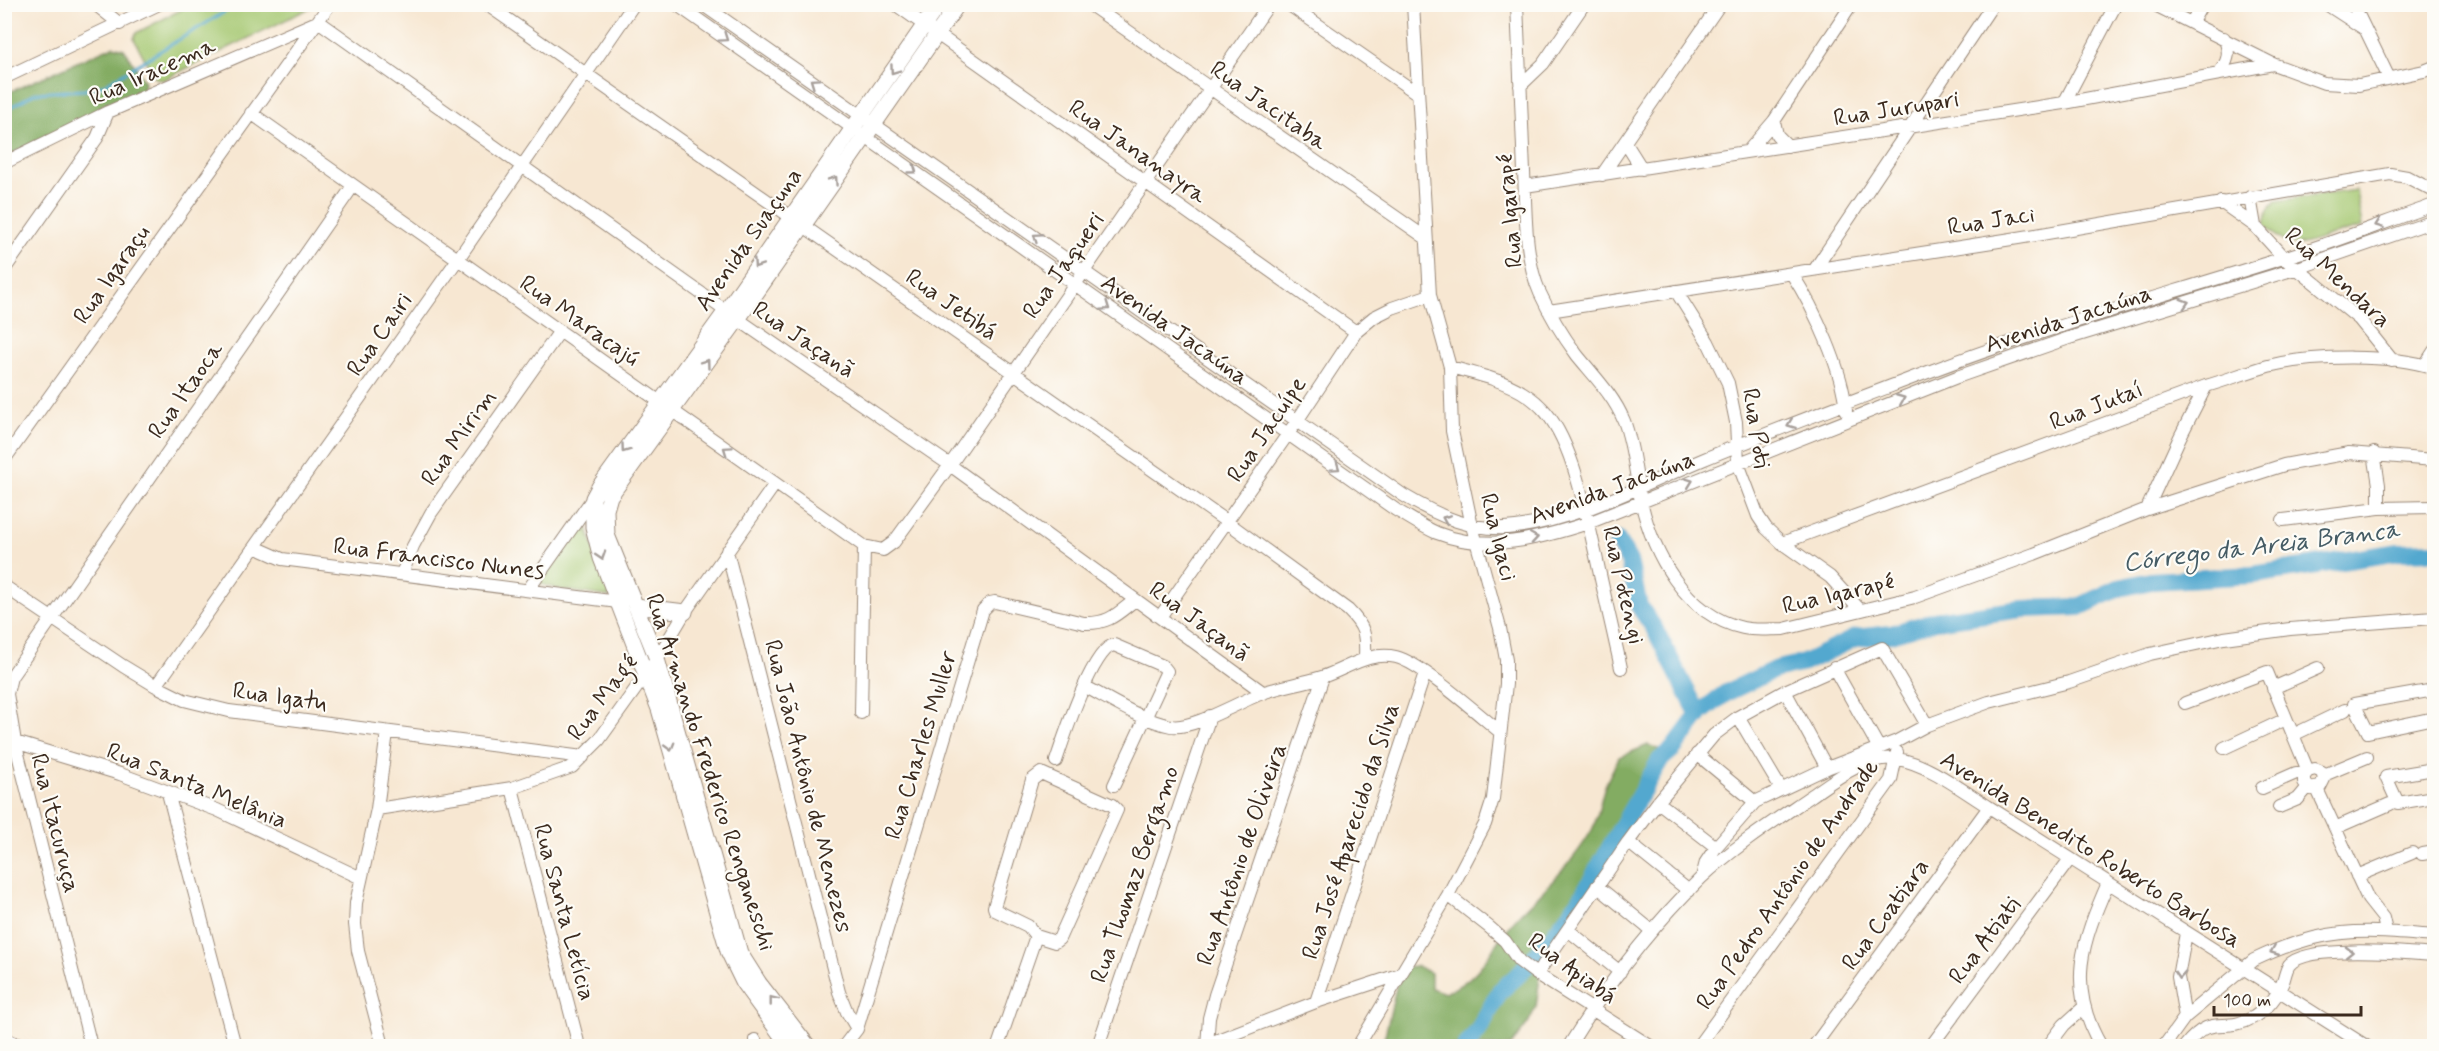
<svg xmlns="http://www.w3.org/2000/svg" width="2439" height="1051" font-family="Mynerve,sans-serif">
	<rect width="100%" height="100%" fill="#fdfcf7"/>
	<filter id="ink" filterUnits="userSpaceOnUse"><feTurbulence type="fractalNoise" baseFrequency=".0167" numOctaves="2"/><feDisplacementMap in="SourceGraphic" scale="12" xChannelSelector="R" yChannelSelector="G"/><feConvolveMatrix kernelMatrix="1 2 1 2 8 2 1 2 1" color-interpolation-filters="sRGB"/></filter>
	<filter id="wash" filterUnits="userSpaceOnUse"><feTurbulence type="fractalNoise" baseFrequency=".008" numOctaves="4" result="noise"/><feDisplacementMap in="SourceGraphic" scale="24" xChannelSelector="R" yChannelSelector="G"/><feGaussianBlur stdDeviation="1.35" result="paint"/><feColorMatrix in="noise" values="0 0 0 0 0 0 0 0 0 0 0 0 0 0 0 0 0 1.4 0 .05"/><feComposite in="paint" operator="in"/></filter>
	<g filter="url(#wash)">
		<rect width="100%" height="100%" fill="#f7e7d2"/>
		<path fill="#a4c770" stroke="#707847" stroke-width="1.5" d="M 192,4 L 316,4 L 316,5 L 163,80 L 155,78 L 134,39 L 136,33 Z
			M 2356,190 L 2362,227 C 2349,231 2336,233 2324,238 C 2296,247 2287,250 2265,225 L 2268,209 L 2276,201 Z
			M 584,513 L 587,528 L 611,597 L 557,589 L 538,583 Z"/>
		<path fill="#83ac62" stroke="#5f6b40" stroke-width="1.5" d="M 113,46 L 124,49 L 145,82 L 144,89 L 5,157 L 5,94 Z
			M 1648,745 L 1666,752 L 1614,847 L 1551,945 L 1540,976 L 1536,1007 L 1528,1023 L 1511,1046 L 1382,1046 C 1390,1020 1393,993 1402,967 L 1417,966 L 1431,973 L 1431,988 L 1445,993 C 1489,974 1489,943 1520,914 C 1546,888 1573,863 1592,830 C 1599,816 1600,800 1605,786 C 1609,776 1615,766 1619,757 Z"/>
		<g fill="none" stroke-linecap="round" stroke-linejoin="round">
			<path stroke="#53a8cf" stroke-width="3" d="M 4,111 L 35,93 L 84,90 L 104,85 L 238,4"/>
			<path stroke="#53a8cf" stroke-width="18" d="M 1617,540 L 1629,561 L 1639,606 L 1654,628 L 1699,715
				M 1466,1046 L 1478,1031 L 1500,991 L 1517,976 L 1548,942 L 1579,902 L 1660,760 L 1673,749 L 1701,712 L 1726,693 L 1774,670 L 1804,663 L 1855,638 L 1891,634 L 1934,621 L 2022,609 L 2079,607 L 2119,588 L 2151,581 L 2253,575 L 2399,552 L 2434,551"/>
		</g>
	</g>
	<g filter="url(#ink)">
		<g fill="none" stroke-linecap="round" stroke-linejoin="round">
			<g stroke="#998878" stroke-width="14">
				<path id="minor" d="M 95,4 L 120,24
					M 486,4 L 1227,522 L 1348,610 C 1365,627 1366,634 1365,658
					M 676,4 L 1396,510 C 1410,518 1423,527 1437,533 C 1488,553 1538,539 1588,523 L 1957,377 L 2069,338 L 2298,268 L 2434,221
					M 702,4 L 1403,495 C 1438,516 1474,533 1516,527 C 1581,518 1643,485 1702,460 C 1777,429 1852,401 1928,372 C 2051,325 2179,292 2305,251 C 2348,237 2391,220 2434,205
					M 895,4 L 1356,332
					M 1089,4 L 1426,238
					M 1288,4 L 1418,94
					M 1517,4 C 1519,60 1522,116 1524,172 C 1526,211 1524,257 1540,293 C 1550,315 1563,336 1577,355 C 1594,376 1614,396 1624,421 C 1634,447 1635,474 1641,501 C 1653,554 1685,615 1743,628 C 1757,631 1770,629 1784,629 L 1915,597 L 2034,554 L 2147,509 L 2284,465 L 2349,453 L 2434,460
					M 2153,4 L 2273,64 L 2324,83 L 2359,85 L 2424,71 L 2434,67
					M 2326,4 L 2363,28
					M 2353,4 L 2389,78
					M 318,21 L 726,311 L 950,465 L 1264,693
					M 2192,22 L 2202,4
					M 2218,74 C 2228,62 2231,53 2224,38
					M 4,78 L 159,4
					M 1520,86 L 1543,64 L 1584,4
					M 2064,103 L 2116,4
					M 251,113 L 864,546 L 883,550 L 894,542 L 950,465 L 1269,4
					M 1774,121 L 1777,135 L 1788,146
					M 1625,142 L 1642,169
					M 1749,150 L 1774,121 L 1852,4
					M 4,163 L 108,112 L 317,22
					M 1602,175 L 1720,4
					M 1525,186 L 2064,103 L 2273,64
					M 2250,197 L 2255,226
					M 2221,202 L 2255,226 L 2284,258 L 2359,319 L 2392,360
					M 1815,269 L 1993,4
					M 4,270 L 97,138 L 108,112
					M 1792,274 C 1814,308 1843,370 1846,411
					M 1676,291 L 1708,342 L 1728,383 L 1736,422 L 1738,463 L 1758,516 L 1766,528 L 1782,543 L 1830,577 L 1860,610
					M 1549,311 L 2018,238 L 2390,174 L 2407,177 L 2434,191
					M 2425,365 L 2434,351
					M 1450,367 C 1481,375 1518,383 1541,407 C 1573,438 1586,514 1596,556 C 1604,594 1613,631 1621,668
					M 2374,453 L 2379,485 L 2379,508
					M 4,460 L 330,4
					M 2147,509 L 2180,437 L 2206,386
					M 2283,520 L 2379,508 L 2434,507
					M 1782,543 L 2206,386 C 2227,380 2247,372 2268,366 C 2312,355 2392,354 2434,368
					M 255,547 L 282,559 L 618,602
					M 727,551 L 839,992 L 847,1012 L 857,1029
					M 402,574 L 413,546 L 431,513 L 560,331
					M 4,586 L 123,666 L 156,686 L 184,700 L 229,711 L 583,757
					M 528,590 L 593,498
					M 1160,617 L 1297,421 L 1356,332 L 1374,317 L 1392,308 L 1430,295
					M 1834,668 L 1879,748
					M 156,686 L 458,259 L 634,4
					M 1084,686 C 1111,700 1141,720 1171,726 C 1193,730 1242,700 1265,692 C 1283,686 1303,683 1322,677 C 1347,669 1368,651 1396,657 C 1421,663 1477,713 1499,731
					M 2273,688 L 2318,668
					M 2434,690 L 2354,704 L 2368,732 L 2434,718
					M 1785,691 L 1827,768
					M 2185,703 L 2267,672 L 2308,771 L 2304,776 L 2304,782 L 2310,789 L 2320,787 L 2324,779 L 2322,772 L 2315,769 L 2308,771
					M 861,713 L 864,546
					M 1738,717 L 1781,789
					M 2293,735 L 2345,710
					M 15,742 L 120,774 L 217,810 L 361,878
					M 2224,748 L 2286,719
					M 1697,754 L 1755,802
					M 1056,761 C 1063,740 1093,647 1114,645 L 1163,666 L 1167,671 L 1114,785
					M 2434,769 L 2386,777 L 2398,803 L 2434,797
					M 1041,773 L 1112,805 L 1117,810 L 1059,939 L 1055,942 L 1036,936 L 1028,926 L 995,910 L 994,907 L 1032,780 Z
					M 2324,775 L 2367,757
					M 512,788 L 579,1046
					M 2262,788 L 2296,773 L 2305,773
					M 2317,789 L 2368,899 L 2383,918 L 2386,931
					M 168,793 L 235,1046
					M 1658,802 L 1716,847
					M 2279,807 L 2298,799 L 2308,787
					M 377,809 L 512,788 L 572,767 L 599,740 L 657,659 L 685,612 L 775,484
					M 2335,828 L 2390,804
					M 1628,842 L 1689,891
					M 2422,854 L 2434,852
					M 2357,876 L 2412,853
					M 1702,877 L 1706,862 L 1716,847 L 1755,802 L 1827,768 L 1897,741 L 1927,725 L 1989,702 L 2069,682 L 2150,654 L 2224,638 L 2290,629 L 2434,618
					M 1597,886 L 1652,931
					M 1448,895 L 1489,927 L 1505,941 L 1519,961 L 1535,973 L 1650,1046
					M 1568,930 L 1620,972
					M 1537,974 L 1628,842 L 1658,802 L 1714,735 L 1738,717 L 1785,691 L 1882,648 L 1927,725
					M 1316,1002 L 1425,673
					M 2185,1017 L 2178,977 L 2186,933
					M 4,1038 L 21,1046
					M 755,1040 L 757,1046
					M 91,1046 L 15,742 L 7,694 L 11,677 L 353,186
					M 383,1046 L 358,951 L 355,924 L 356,903 L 377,809 L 387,732
					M 844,1046 L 857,1029 L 983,610 L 990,603 L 995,602 L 1084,623 C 1109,624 1117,614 1135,600
					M 998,1046 L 1036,936
					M 1098,1046 L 1210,716
					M 1202,1046 L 1316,1002 L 1401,974
					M 1207,1046 L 1209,1018 L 1215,995 L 1323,677
					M 1358,1046 L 1448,895 L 1485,824 L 1493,799 L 1506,684 L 1506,660 L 1500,628 L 1472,526 L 1452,431 L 1450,367 L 1430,295 L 1413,4
					M 1569,1046 C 1606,986 1650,928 1701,878 C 1734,847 1773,822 1811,796 C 1833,781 1867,754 1897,759 C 1927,763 1963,791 1989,807 L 2366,1046
					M 1698,1046 L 1891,780 L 1897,752
					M 1814,1046 L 1989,807
					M 1931,1046 L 2070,859
					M 2048,1046 L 2064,1025 L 2084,1007
					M 2101,1046 C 2066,986 2082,942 2108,883
					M 2164,1046 L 2185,1017 L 2254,960 C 2323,927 2360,929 2434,936
					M 2185,1046 C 2213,1011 2223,1035 2254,1017 C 2267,1009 2277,997 2283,982 C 2285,976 2286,970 2289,965 C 2306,944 2408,953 2434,955"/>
			</g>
			<g stroke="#998878" stroke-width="17">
				<path id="major" d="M 636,606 L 685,612
					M 789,1046 L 744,984 L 728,951 L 659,709 L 601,558 L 593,527 L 593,498 L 599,487 L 726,311 L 939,4
					M 808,1046 L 759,983 L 740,953 L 657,659 L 607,535 L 606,510 L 610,496 L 738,319 L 958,4"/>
			</g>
			<use href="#minor" stroke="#fff" stroke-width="12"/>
			<use href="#major" stroke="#fff" stroke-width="15"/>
		</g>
		<defs><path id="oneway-chevron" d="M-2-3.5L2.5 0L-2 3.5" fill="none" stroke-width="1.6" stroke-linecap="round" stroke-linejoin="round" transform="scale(1.5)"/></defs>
		<g stroke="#a79f9a">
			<use href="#oneway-chevron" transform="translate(724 38) rotate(35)"/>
			<use href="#oneway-chevron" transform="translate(894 70) rotate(125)"/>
			<use href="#oneway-chevron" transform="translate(814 82) rotate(-145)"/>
			<use href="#oneway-chevron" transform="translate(913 170) rotate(36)"/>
			<use href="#oneway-chevron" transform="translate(834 180) rotate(-55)"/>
			<use href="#oneway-chevron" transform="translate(2379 224) rotate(160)"/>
			<use href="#oneway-chevron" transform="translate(1037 237) rotate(-145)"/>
			<use href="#oneway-chevron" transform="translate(757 264) rotate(124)"/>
			<use href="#oneway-chevron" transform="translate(2185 303) rotate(-17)"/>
			<use href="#oneway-chevron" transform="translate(1106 307) rotate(35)"/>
			<use href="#oneway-chevron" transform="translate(706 363) rotate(-54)"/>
			<use href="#oneway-chevron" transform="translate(1901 399) rotate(-22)"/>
			<use href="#oneway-chevron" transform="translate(1791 424) rotate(159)"/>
			<use href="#oneway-chevron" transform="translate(625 449) rotate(126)"/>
			<use href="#oneway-chevron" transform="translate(727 450) rotate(-145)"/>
			<use href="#oneway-chevron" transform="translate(1336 467) rotate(35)"/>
			<use href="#oneway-chevron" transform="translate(1689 482) rotate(-21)"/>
			<use href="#oneway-chevron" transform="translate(1446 519) rotate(-157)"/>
			<use href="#oneway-chevron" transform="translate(1534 538) rotate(-9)"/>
			<use href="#oneway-chevron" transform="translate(601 556) rotate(72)"/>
			<use href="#oneway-chevron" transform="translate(670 747) rotate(74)"/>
			<use href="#oneway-chevron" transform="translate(2274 951) rotate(158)"/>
			<use href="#oneway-chevron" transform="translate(2349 952) rotate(-1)"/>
			<use href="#oneway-chevron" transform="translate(2180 975) rotate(94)"/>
			<use href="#oneway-chevron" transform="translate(773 1000) rotate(-128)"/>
		</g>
	</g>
	<g text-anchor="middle" stroke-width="4.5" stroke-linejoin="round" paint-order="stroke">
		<g font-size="24" fill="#3b2a1e" stroke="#fdfcf7">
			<text transform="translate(152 71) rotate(-24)" y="8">Rua Iracema</text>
			<text transform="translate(1269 105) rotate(35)" y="8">Rua Jacitaba</text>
			<text transform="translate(1896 108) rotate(-9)" y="8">Rua Jurupari</text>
			<text transform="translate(1138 151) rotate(35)" y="8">Rua Jananayra</text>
			<text transform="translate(1509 211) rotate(-95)" y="8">Rua Igarapé</text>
			<text transform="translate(1991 220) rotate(-9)" y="8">Rua Jaci</text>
			<text transform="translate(748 239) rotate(-55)" y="8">Avenida Suaçuna</text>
			<text transform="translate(1063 265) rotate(-55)" y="8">Rua Jaqueri</text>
			<text transform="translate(111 274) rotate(-55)" y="8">Rua Igaraçu</text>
			<text transform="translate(2338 277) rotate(43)" y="8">Rua Mendara</text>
			<text transform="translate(952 304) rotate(35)" y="8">Rua Jetibá</text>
			<text transform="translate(2068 318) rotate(-18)" y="8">Avenida Jacaúna</text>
			<text transform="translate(580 320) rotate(35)" y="8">Rua Maracajú</text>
			<text transform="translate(1175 329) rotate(35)" y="8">Avenida Jacaúna</text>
			<text transform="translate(379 334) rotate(-55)" y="8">Rua Cairi</text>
			<text transform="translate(804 339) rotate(34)" y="8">Rua Jaçanã</text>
			<text transform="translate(185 390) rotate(-55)" y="8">Rua Itaoca</text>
			<text transform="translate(2096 405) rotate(-21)" y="8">Rua Jutaí</text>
			<text transform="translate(1757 428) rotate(81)" y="8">Rua Poti</text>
			<text transform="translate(1266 429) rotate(-56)" y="8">Rua Jacuípe</text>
			<text transform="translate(458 437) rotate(-55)" y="8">Rua Mirim</text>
			<text transform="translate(1612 487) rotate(-20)" y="8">Avenida Jacaúna</text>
			<text transform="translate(1499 537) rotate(76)" y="8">Rua Igaci</text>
			<text transform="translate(439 558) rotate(7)" y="8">Rua Francisco Nunes</text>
			<text transform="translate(1624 585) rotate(77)" y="8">Rua Potengi</text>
			<text transform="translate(1838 593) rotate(-13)" y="8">Rua Igarapé</text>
			<text transform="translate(1200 621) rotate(36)" y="8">Rua Jaçanã</text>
			<text transform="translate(280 696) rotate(8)" y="8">Rua Igatu</text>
			<text transform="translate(602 697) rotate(-53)" y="8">Rua Magé</text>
			<text transform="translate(920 745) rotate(-73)" y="8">Rua Charles Muller</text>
			<text transform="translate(711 772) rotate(72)" y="8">Rua Armando Frederico Renganeschi</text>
			<text transform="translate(197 785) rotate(22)" y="8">Rua Santa Melânia</text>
			<text transform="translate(809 786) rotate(76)" y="8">Rua João Antônio de Menezes</text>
			<text transform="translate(56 823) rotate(76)" y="8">Rua Itacuruça</text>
			<text transform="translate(1350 831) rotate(-72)" y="8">Rua José Aparecido da Silva</text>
			<text transform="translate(2091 849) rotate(32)" y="8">Avenida Benedito Roberto Barbosa</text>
			<text transform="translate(1241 854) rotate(-71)" y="8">Rua Antônio de Oliveira</text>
			<text transform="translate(1134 874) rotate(-71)" y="8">Rua Thomaz Bergamo</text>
			<text transform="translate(1787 884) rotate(-55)" y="8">Rua Pedro Antônio de Andrade</text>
			<text transform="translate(565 912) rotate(75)" y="8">Rua Santa Letícia</text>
			<text transform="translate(1885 914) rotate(-54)" y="8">Rua Coatiara</text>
			<text transform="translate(1984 940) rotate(-53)" y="8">Rua Atiati</text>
			<text transform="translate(1573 968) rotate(36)" y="8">Rua Apiabá</text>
		</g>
		<g font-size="26" font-style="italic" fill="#455c65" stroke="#fdfcf7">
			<text transform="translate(2261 545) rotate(-7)" y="9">Córrego da Areia Branca</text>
		</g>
	</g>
	<rect width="2439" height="1051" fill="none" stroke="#fdfcf7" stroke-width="24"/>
	<path d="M2214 1006v9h147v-9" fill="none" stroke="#3b2a1e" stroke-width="3"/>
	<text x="2223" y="1006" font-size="18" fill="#3b2a1e" stroke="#fdfcf7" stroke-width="4.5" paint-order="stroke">100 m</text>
</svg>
